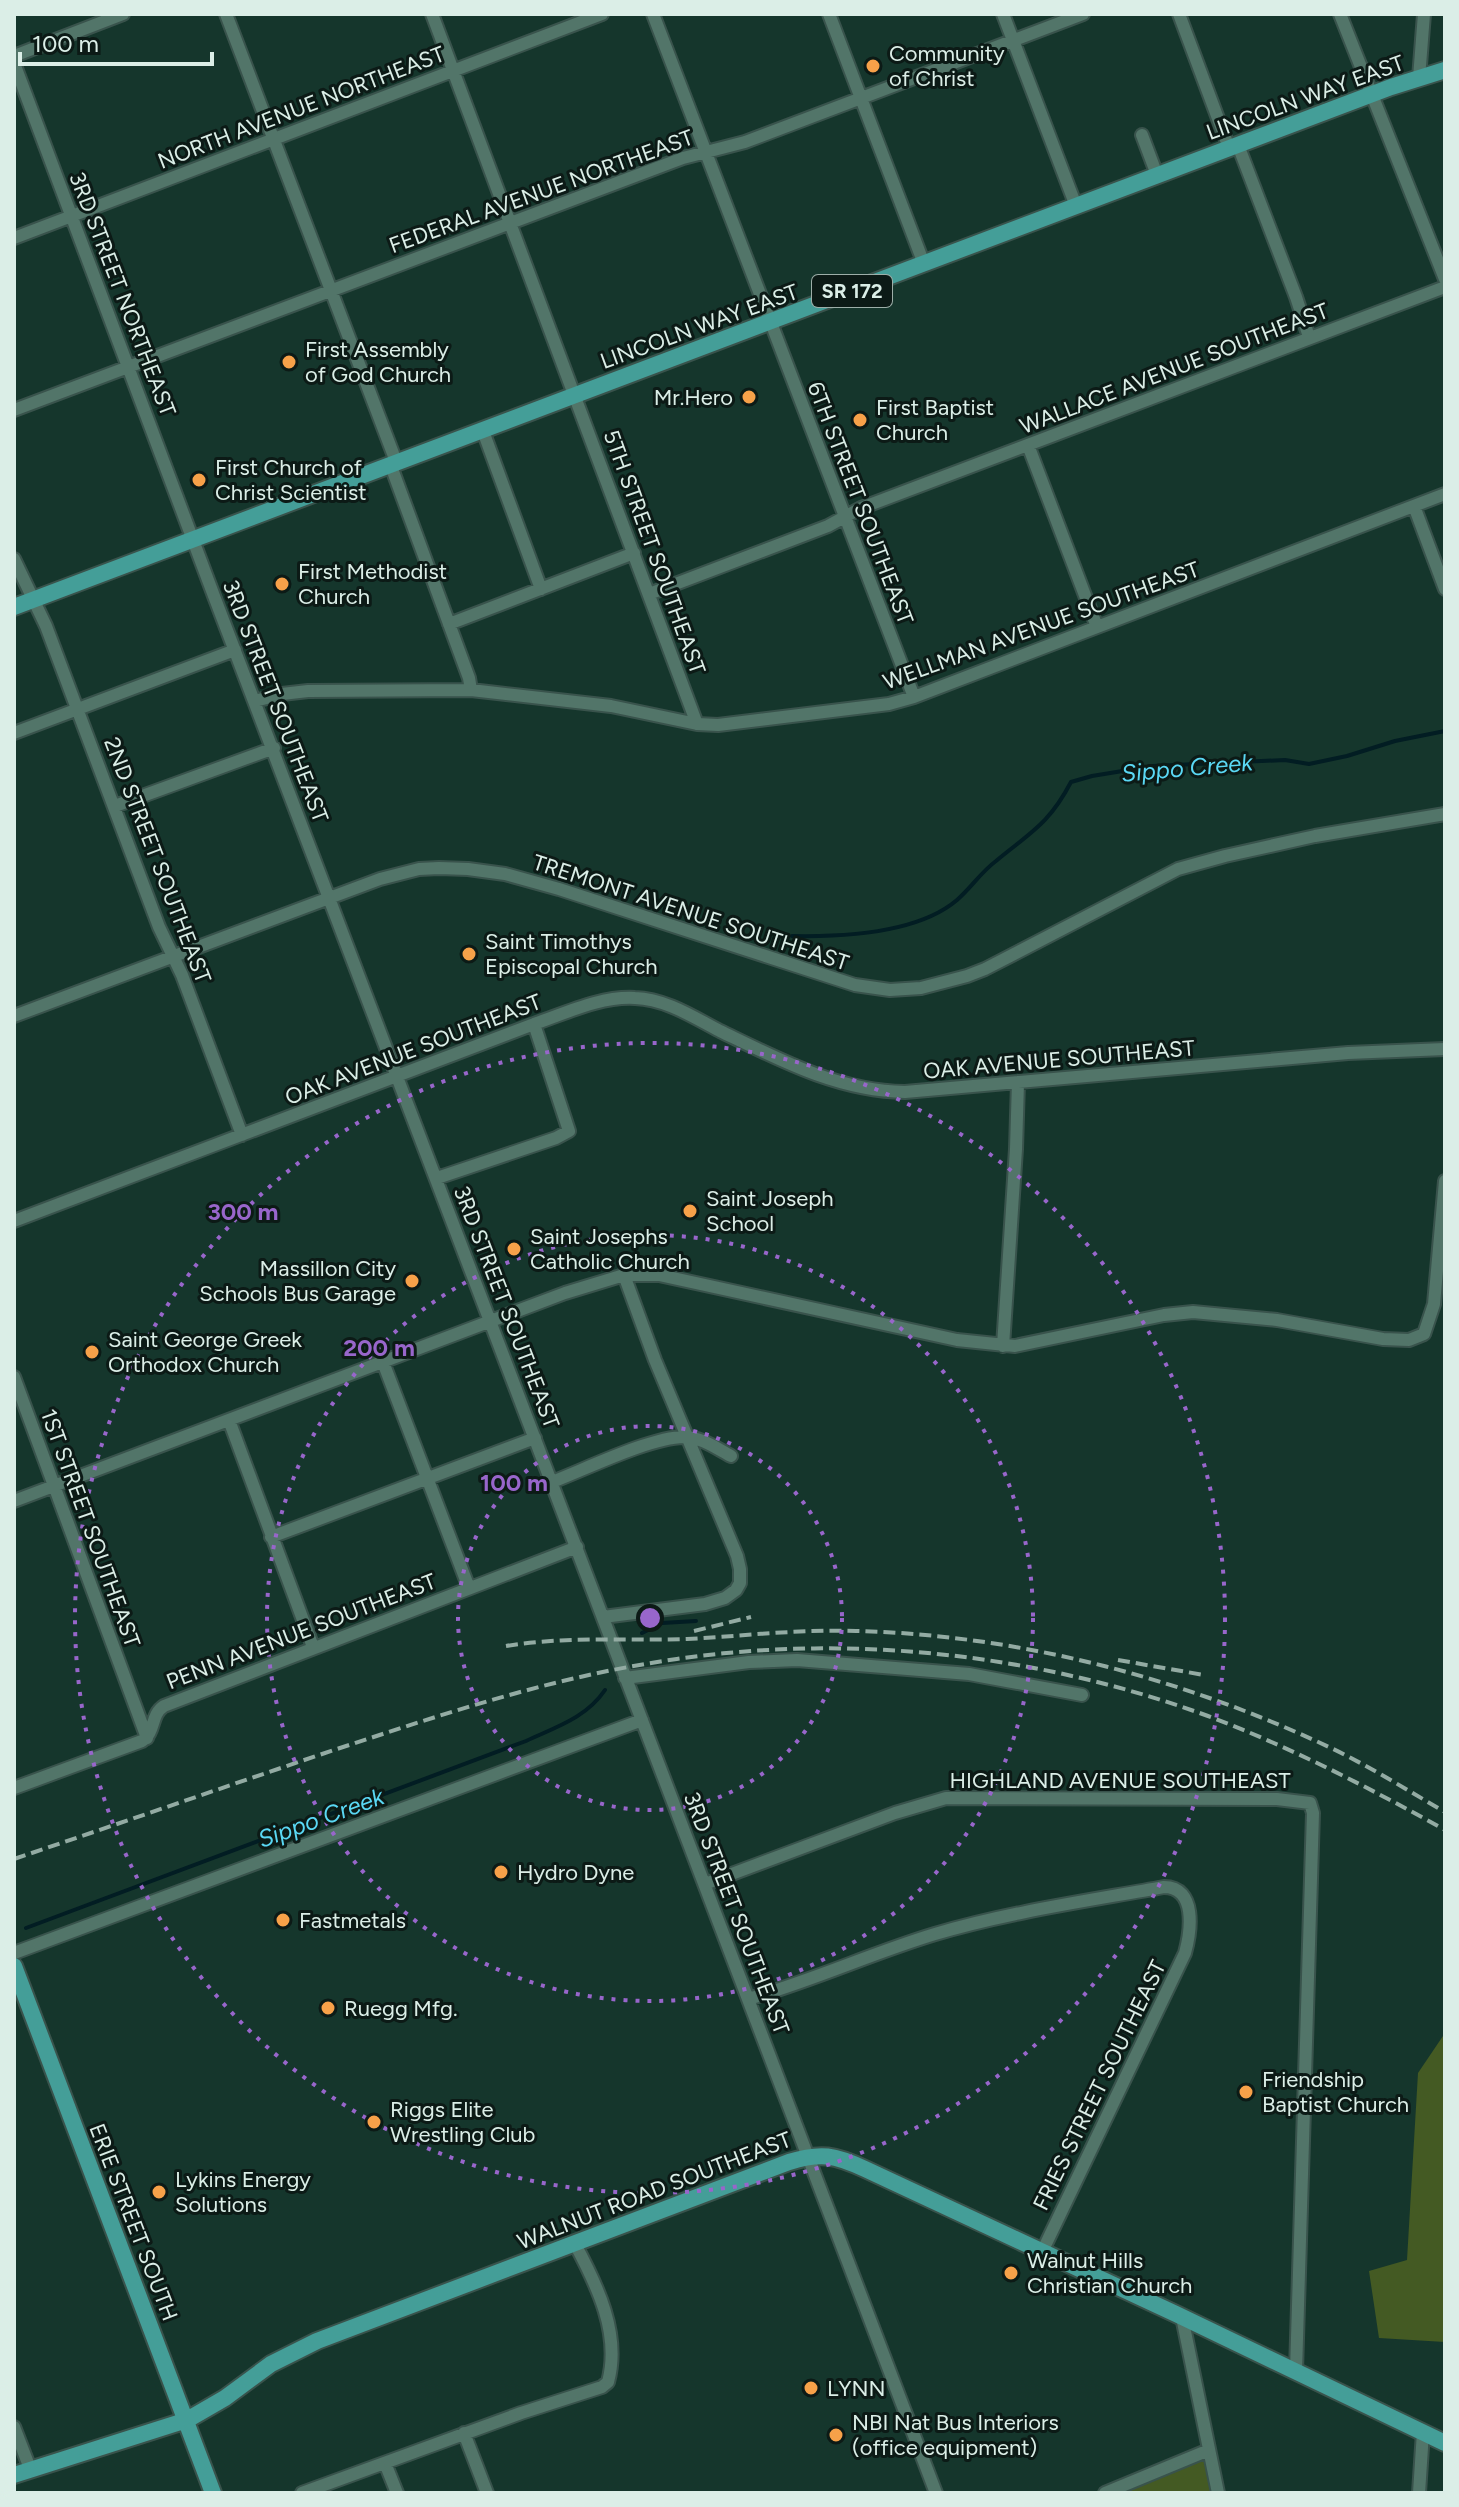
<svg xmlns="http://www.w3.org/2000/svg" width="1459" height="2507" font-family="Figtree,sans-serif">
	<rect width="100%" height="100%" fill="#15362c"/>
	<path fill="#445a23" d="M 1445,2033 L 1445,2342 L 1379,2338 L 1369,2271 L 1407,2260 L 1418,2073 Z
		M 1206,2457 L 1213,2493 L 1114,2493 Z"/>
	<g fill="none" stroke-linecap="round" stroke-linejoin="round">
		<path stroke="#021d23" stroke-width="4" d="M 792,936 C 843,937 917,934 957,900 C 971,888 981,872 996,861 C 1031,832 1049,824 1071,782 L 1092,776 L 1153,766 L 1285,760 L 1309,764 L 1347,756 L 1395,741 L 1445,731
			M 642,1633 L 662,1623 L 696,1621
			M 26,1928 L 526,1741 C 556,1727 586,1718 605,1690"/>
		<g stroke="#39534c" stroke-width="16">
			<path id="minor" d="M 226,14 L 397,464
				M 432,14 L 697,724
				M 653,14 L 914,697
				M 829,14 L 924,264
				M 1003,14 L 1076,206
				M 1179,14 L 1229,148
				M 1340,14 L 1445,279
				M 14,56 L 123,14
				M 14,63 L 214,596 L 936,2493
				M 1419,78 L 1424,14
				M 1142,135 L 1157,175
				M 1238,145 L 1296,297 L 1309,337
				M 14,238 L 602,14
				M 14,410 L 683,158 L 745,142 L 1083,14
				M 483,431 L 541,589
				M 1028,445 L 1097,627
				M 391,466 L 469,678 L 471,690
				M 1414,506 L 1445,589
				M 14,559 L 46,626 L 159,927 L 182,975 L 242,1135
				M 649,594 L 828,526 L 861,508 L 1445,287
				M 449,624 L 634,553
				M 255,701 L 282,694 L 308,691 L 471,690 L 611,706 L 697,724 L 718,725 L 889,704 L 914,697 L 1445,494
				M 14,733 L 235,650
				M 115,806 L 274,748
				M 14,1016 L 380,879 L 419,869 L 439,868 L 468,869 L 505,874 L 559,889 L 855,985 L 890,990 L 921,988 L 967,976 L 985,969 L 1178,869 L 1225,856 L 1315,836 L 1445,814
				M 437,1178 L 556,1138 L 569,1131 L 534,1024
				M 14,1221 L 534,1024 C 566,1013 601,996 635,998 C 666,999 693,1017 720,1031 C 780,1060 838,1091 905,1092 L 1348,1053 L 1445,1049
				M 1003,1346 L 1016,1149 L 1018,1082
				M 383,1362 L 469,1588
				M 14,1377 L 147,1738
				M 229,1420 L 313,1647
				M 552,1482 C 586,1469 651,1437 684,1437 C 701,1437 716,1448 731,1456
				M 14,1501 L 565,1293 L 624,1275 L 659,1275 L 957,1340 L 1015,1346 L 1164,1315 L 1193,1312 L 1277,1320 L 1383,1339 L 1409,1340 L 1424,1334 L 1434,1304 L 1445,1181
				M 271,1537 L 535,1438
				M 603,1617 L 705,1604 L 725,1598 L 736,1590 L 740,1583 L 740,1569 L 737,1556 L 655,1360 L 624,1275
				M 625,1678 L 749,1662 L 797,1660 L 969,1674 L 1082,1695
				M 14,1788 L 142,1741 C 156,1732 150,1715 164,1706 L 577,1547
				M 705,1884 L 895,1813 L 946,1798 L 1277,1799 L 1310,1803 L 1313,1813 L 1296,2371
				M 14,1953 L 642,1720
				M 748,1999 C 812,1981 872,1953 935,1934 C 1009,1912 1087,1901 1164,1887 C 1197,1887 1191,1931 1185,1953 L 1042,2252
				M 1182,2317 L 1218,2493
				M 14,2427 L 31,2471
				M 464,2433 L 487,2493
				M 385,2463 L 397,2493
				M 302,2493 L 521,2413 L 602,2387 L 608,2382 C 621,2334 597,2285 575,2244
				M 1105,2493 L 1209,2450
				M 1419,2493 L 1423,2432"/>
		</g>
		<g stroke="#39534c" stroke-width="20">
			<path id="major" d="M 14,607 L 1391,87 L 1445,70
				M 14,1966 L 213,2493
				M 14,2475 L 187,2420 L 225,2398 L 271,2364 L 317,2341 L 789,2162 C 821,2152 835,2155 865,2169 L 1176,2314 L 1445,2443"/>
		</g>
		<use href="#minor" stroke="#527569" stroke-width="12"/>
		<use href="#major" stroke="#449e98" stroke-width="16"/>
		<path stroke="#93aba3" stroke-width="4" stroke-dasharray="12 6" stroke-linecap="butt" d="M 694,1631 L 751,1617
			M 506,1646 C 566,1636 627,1641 687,1639 C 743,1636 800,1629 856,1631 C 1019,1635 1182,1678 1329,1747 C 1369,1766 1407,1790 1445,1812
			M 1118,1660 L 1204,1675
			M 14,1859 C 121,1823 227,1786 334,1750 C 437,1716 539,1682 645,1664 C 833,1631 1030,1651 1208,1716 C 1290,1747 1368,1787 1445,1830"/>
	</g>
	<g fill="none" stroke="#9866cb" stroke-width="4" stroke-dasharray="4 8">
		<circle cx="650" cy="1618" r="192"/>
		<circle cx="650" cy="1618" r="383"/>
		<circle cx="650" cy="1618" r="575"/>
	</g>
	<g fill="#f7a149" stroke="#0c1a16" stroke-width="3">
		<circle cx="873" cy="66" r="8"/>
		<circle cx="289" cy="362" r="8"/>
		<circle cx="749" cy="397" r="8"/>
		<circle cx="860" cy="420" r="8"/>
		<circle cx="199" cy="480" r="8"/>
		<circle cx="282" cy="584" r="8"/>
		<circle cx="469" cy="954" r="8"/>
		<circle cx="690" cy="1211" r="8"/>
		<circle cx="514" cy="1249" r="8"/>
		<circle cx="412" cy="1281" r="8"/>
		<circle cx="92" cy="1352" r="8"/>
		<circle cx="501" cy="1872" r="8"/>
		<circle cx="283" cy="1920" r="8"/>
		<circle cx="328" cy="2008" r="8"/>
		<circle cx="1246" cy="2092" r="8"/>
		<circle cx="374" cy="2122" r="8"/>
		<circle cx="159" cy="2192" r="8"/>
		<circle cx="1011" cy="2273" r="8"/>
		<circle cx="811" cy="2388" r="8"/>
		<circle cx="836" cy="2435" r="8"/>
	</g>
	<g text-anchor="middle" stroke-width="6" stroke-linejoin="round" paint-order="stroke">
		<rect fill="#0c1a16" stroke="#9daea8" stroke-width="2" x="812" y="275" width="80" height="32" rx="6"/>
		<g font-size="20" font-weight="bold" fill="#dbeee7">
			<text x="852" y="298">SR 172</text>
		</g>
		<g font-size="22" fill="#dbeee7" stroke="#0c1a16" text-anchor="start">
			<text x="889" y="61">Community<tspan x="889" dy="25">of Christ</tspan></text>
			<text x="305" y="357">First Assembly<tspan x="305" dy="25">of God Church</tspan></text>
			<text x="733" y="405" text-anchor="end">Mr.Hero</text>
			<text x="876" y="415">First Baptist<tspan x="876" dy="25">Church</tspan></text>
			<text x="215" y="475">First Church of<tspan x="215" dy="25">Christ Scientist</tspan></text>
			<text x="298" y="579">First Methodist<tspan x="298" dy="25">Church</tspan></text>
			<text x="485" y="949">Saint Timothys<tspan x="485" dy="25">Episcopal Church</tspan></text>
			<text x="706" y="1206">Saint Joseph<tspan x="706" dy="25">School</tspan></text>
			<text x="530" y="1244">Saint Josephs<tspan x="530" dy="25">Catholic Church</tspan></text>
			<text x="396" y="1276" text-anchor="end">Massillon City<tspan x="396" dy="25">Schools Bus Garage</tspan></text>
			<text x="108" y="1347">Saint George Greek<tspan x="108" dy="25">Orthodox Church</tspan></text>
			<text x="517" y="1880">Hydro Dyne</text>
			<text x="299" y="1928">Fastmetals</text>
			<text x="344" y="2016">Ruegg Mfg.</text>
			<text x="1262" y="2087">Friendship<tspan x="1262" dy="25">Baptist Church</tspan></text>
			<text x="390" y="2117">Riggs Elite<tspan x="390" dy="25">Wrestling Club</tspan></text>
			<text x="175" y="2187">Lykins Energy<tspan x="175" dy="25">Solutions</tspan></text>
			<text x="1027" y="2268">Walnut Hills<tspan x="1027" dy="25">Christian Church</tspan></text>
			<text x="827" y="2396">LYNN</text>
			<text x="852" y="2430">NBI Nat Bus Interiors<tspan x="852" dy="25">(office equipment)</tspan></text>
		</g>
		<g font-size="22" fill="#dbeee7" stroke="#0c1a16">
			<text transform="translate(1305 97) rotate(-20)" y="8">LINCOLN WAY EAST</text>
			<text transform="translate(301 107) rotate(-21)" y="8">NORTH AVENUE NORTHEAST</text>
			<text transform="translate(541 191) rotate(-20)" y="8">FEDERAL AVENUE NORTHEAST</text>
			<text transform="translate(123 294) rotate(69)" y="8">3RD STREET NORTHEAST</text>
			<text transform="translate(699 326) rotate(-20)" y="8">LINCOLN WAY EAST</text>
			<text transform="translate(1174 368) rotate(-21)" y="8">WALLACE AVENUE SOUTHEAST</text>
			<text transform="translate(861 503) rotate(69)" y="8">6TH STREET SOUTHEAST</text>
			<text transform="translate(655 552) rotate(70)" y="8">5TH STREET SOUTHEAST</text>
			<text transform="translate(1041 625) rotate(-20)" y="8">WELLMAN AVENUE SOUTHEAST</text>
			<text transform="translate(276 701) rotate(69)" y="8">3RD STREET SOUTHEAST</text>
			<text transform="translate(158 860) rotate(69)" y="8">2ND STREET SOUTHEAST</text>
			<text transform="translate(691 912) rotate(18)" y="8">TREMONT AVENUE SOUTHEAST</text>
			<text transform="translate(413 1049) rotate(-21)" y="8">OAK AVENUE SOUTHEAST</text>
			<text transform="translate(1059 1059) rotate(-5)" y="8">OAK AVENUE SOUTHEAST</text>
			<text transform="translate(507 1307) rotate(69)" y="8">3RD STREET SOUTHEAST</text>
			<text transform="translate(91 1528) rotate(70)" y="8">1ST STREET SOUTHEAST</text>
			<text transform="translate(301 1631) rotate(-21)" y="8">PENN AVENUE SOUTHEAST</text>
			<text x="1120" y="1788">HIGHLAND AVENUE SOUTHEAST</text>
			<text transform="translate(737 1913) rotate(69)" y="8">3RD STREET SOUTHEAST</text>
			<text transform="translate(1099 2085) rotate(-64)" y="8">FRIES STREET SOUTHEAST</text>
			<text transform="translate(654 2190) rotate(-21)" y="8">WALNUT ROAD SOUTHEAST</text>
			<text transform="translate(134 2222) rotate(69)" y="8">ERIE STREET SOUTH</text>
		</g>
		<g font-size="24" font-style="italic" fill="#5ad8f4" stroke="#0c1a16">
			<text transform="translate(1187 768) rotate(-5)" y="8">Sippo Creek</text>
			<text transform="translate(321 1818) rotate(-20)" y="8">Sippo Creek</text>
		</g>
	</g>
	<circle cx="650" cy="1618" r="12" fill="#9866cb" stroke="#0c1a16" stroke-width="4"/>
	<g font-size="24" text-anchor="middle" font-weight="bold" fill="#9866cb" stroke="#0c1a16" stroke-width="6" stroke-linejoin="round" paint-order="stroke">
		<text x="243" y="1220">300 m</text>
		<text x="379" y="1356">200 m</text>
		<text x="514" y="1491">100 m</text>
	</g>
	<rect width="1459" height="2507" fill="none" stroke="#dbeee7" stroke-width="32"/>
	<path d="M20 52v12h192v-12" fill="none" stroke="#dbeee7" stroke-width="4"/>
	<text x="32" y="52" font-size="24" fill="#dbeee7" stroke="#0c1a16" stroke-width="6" paint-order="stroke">100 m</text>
</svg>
